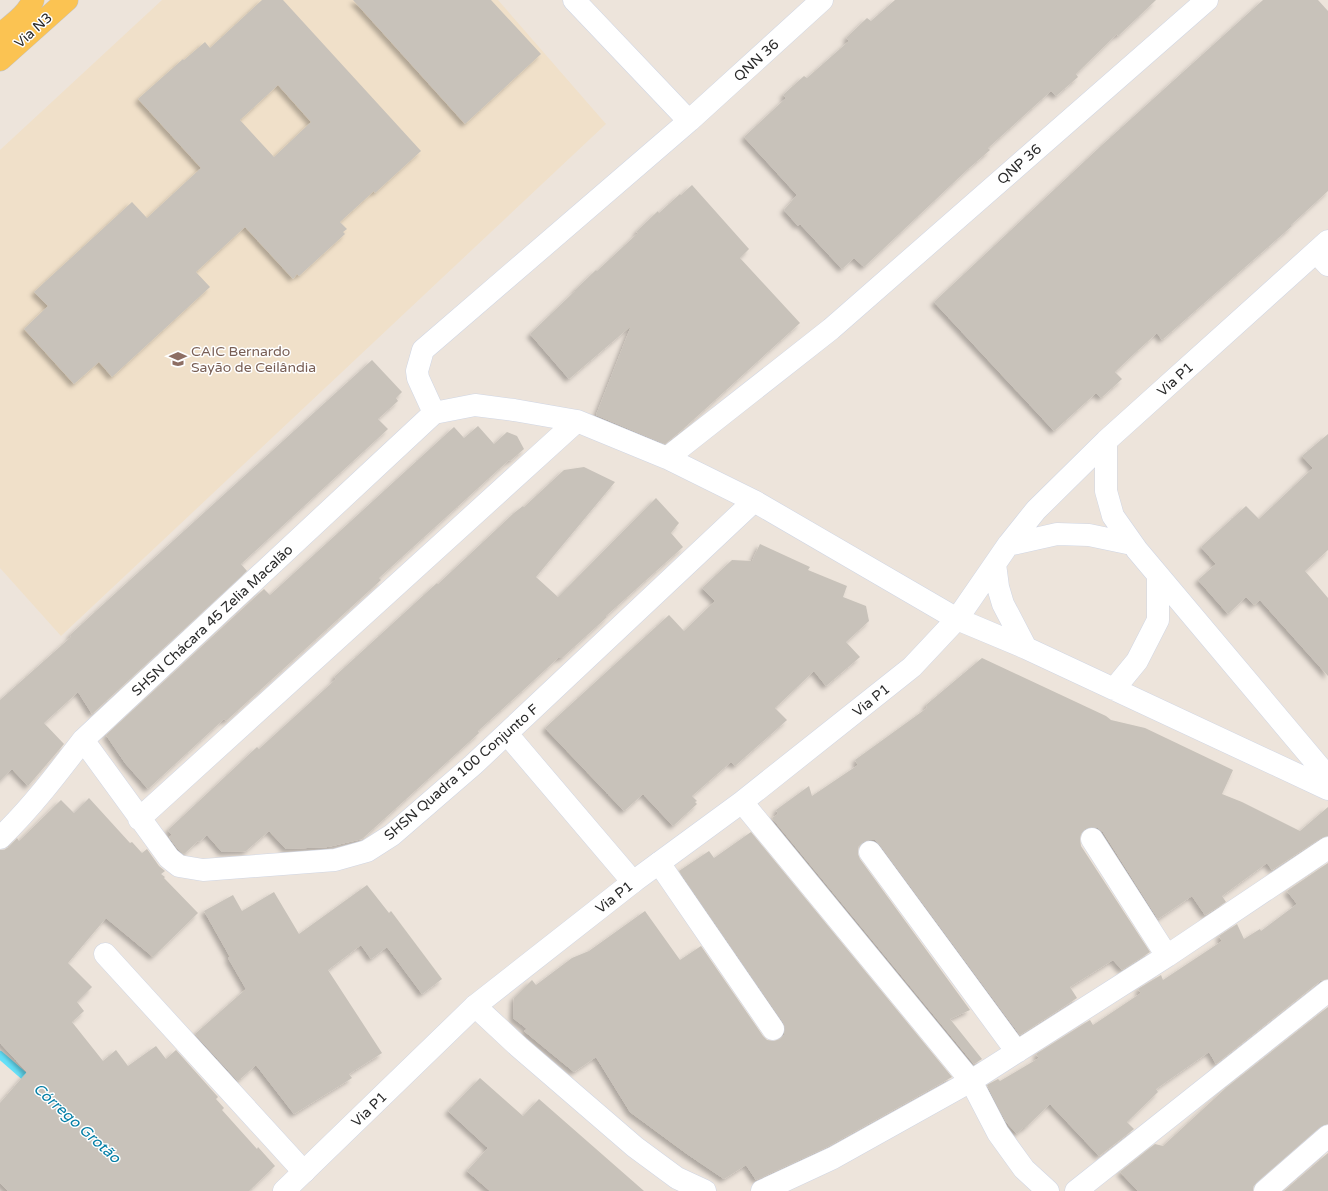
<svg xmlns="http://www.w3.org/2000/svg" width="1328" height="1191" font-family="'Varela Round',sans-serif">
	<defs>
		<filter id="shadow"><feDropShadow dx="-3.5" dy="3.5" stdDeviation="2" flood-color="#0004"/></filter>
	</defs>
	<rect width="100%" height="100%" fill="#ede4db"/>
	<path fill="#f0e0c9" d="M 162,0 L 498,0 L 606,124 L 61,636 L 0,568 L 0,150 Z"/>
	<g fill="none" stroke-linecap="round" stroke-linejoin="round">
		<path stroke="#65e0f8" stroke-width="8" d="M 0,1055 L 31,1082"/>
	</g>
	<path fill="#c8c2ba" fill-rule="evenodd" filter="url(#shadow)" d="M 262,0 L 283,0 L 421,151 L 375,193 L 374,191 L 340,222 L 347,229 L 343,232 L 345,234 L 299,276 L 297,274 L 293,279 L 245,227 L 196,272 L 210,287 L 112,377 L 99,362 L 74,384 L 24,329 L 48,306 L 34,292 L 132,202 L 147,218 L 201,168 L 138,99 L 183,59 L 184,60 L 205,42 L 210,48 ZM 278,85 L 311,122 L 274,157 L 240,120 Z
		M 353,0 L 491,0 L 541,54 L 465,124 Z
		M 895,0 L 1156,0 L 1118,36 L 1117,34 L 1076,74 L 1078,77 L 1056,96 L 1051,91 L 988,148 L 990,150 L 968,169 L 864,267 L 854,258 L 842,269 L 800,224 L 798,226 L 784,210 L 797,195 L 744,137 L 786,98 L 783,95 L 804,76 L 807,78 L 849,41 L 846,38 L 867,18 L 871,21 Z
		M 1263,0 L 1318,0 L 1328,11 L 1328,191 L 1291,225 L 1292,226 L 1162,340 L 1157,333 L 1136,352 L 1115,372 L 1122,379 L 1101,398 L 1096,393 L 1054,431 L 934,302 L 1102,145 Z
		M 692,185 L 749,249 L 740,258 L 800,323 L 682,430 L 665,444 L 596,415 L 631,326 L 569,379 L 530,334 L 575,291 L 575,290 L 596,270 L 597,271 L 638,233 L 636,232 L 658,211 L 659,213 L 680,194 L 681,195 Z
		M 372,360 L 402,392 L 396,398 L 398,401 L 378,419 L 388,429 L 241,564 L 247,571 L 92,714 L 78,692 L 44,723 L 64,744 L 28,786 L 12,769 L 0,781 L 0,700 L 71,637 L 70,635 L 96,611 Z
		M 478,426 L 494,444 L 507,432 L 517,436 L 524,449 L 510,461 L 509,460 L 379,578 L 381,580 L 226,721 L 224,719 L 148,789 L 125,763 L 106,735 L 264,589 L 270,595 L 454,427 L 464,438 Z
		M 1328,434 L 1328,550 L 1305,571 L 1328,598 L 1328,676 L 1260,600 L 1254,605 L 1246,597 L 1228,614 L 1198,580 L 1216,564 L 1201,547 L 1246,506 L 1259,519 L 1313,468 L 1302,456 Z
		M 584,467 L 615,482 L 536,577 L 558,597 L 656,498 L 679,523 L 671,533 L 683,547 L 606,616 L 607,617 L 562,658 L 558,658 L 520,693 L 478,731 L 479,733 L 362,839 L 328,847 L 286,849 L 269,831 L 246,851 L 222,852 L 207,835 L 199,842 L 198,841 L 184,854 L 178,849 L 169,837 L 172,835 L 168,830 L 257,747 L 259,749 L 336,679 L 334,677 L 437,583 L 438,584 L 514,513 L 523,506 L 524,507 L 564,470 Z
		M 760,544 L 810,567 L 808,570 L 847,586 L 843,597 L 866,606 L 869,621 L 846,642 L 860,657 L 826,686 L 814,671 L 775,708 L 787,720 L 735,766 L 731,762 L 692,796 L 697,801 L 695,802 L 697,804 L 673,826 L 643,794 L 624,811 L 545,728 L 669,615 L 684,631 L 715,601 L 702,588 L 732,560 L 752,561 Z
		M 982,658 L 1106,716 L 1111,720 L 1145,728 L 1233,770 L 1222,794 L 1242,802 L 1300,831 L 1328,807 L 1328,836 L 1321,838 L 1272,870 L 1267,863 L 1222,896 L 1226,902 L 1205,915 L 1192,896 L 1158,919 L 1103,832 L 1098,828 L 1092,827 L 1085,829 L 1081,834 L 1080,839 L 1081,846 L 1150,952 L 1122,970 L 1113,960 L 1070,987 L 1077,998 L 1020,1035 L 880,845 L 875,840 L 869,840 L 863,842 L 858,847 L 858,854 L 860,859 L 970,1010 L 950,1019 L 982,1059 L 974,1064 L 772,818 L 778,814 L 776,810 L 809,786 L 812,796 L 858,765 L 855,760 L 927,708 L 926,705 Z
		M 89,798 L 130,843 L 132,842 L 142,853 L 147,849 L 159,866 L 165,871 L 161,874 L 165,877 L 164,878 L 198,913 L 153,957 L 106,918 L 68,963 L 92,987 L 77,1002 L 84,1011 L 72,1022 L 103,1061 L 116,1050 L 128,1066 L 156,1046 L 166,1059 L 176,1050 L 218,1097 L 216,1099 L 224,1108 L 222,1110 L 257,1149 L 258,1147 L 275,1166 L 249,1191 L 8,1191 L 0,1183 L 0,1103 L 27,1072 L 0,1043 L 0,850 L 4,850 L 9,847 L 17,838 L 19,841 L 61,800 L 74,813 Z
		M 751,832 L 952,1077 L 827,1147 L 756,1180 L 746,1165 L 724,1179 L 687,1154 L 630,1112 L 596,1057 L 574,1072 L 524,1031 L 527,1029 L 513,1018 L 514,998 L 532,980 L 536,985 L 572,958 L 589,951 L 645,911 L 680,960 L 701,946 L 763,1036 L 767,1040 L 774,1041 L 780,1039 L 784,1035 L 785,1028 L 783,1022 L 679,871 L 709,851 L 714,858 Z
		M 1328,863 L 1328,979 L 1320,981 L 1216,1064 L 1209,1052 L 1156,1089 L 1158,1092 L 1127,1122 L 1134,1129 L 1099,1156 L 1050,1104 L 1025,1128 L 1023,1128 L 1017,1134 L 1006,1122 L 987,1085 L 998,1079 L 1000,1081 L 1039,1058 L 1036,1054 L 1090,1020 L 1093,1025 L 1141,993 L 1138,989 L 1161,975 L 1163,980 L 1222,941 L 1219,936 L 1237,924 L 1244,939 L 1260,929 L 1261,931 L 1297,904 L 1287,891 Z
		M 367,885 L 389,913 L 391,911 L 442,979 L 422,994 L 387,947 L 371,959 L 361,945 L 328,970 L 382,1053 L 349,1074 L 352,1078 L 294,1114 L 256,1065 L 238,1081 L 195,1034 L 246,989 L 228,958 L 230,957 L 204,911 L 233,895 L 242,911 L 274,892 L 299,934 Z
		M 1328,1007 L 1328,1124 L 1320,1127 L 1257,1182 L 1253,1187 L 1253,1191 L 1138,1191 L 1120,1172 L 1155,1144 L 1163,1146 L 1227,1087 Z
		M 480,1078 L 523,1116 L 539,1099 L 644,1191 L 490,1191 L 467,1171 L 488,1148 L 448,1111 Z
		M 1328,1153 L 1328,1191 L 1284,1191 Z"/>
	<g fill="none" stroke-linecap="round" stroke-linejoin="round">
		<g stroke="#d0d6e4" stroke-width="23">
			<path id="minor" d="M 574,0 L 689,121
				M 1316,252 L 1328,265
				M 434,413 L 418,378 L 417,371 L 423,350 L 689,121 L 822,0
				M 434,413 L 475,405 L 514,410 L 577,421 L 667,458 L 754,501 L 957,619
				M 667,458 L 831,329 L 1207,0
				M 507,734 L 633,882
				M 83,740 L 169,858 L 179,866 L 203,870 L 335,860 L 367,851 L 392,835 L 473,765 L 754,501
				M 139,819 L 577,421
				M 0,838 C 31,808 57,774 83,740 L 434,413
				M 1092,839 L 1167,956
				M 870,852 L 1017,1052
				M 659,863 L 773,1029
				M 105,954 L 304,1172
				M 475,1006 L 519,1047 L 635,1147 L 677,1178 L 705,1191
				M 762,1191 L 833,1158 L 971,1081 L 1167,956 L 1328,848
				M 1076,1191 L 1328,991
				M 1265,1191 L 1328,1136"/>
		</g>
		<g stroke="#d0d6e4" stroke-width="23">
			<path id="tertiary" d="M 1106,441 L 1106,491 L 1113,516 L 1137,550 L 1328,777
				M 1008,545 L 1057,534 L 1089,535 L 1132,544
				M 995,564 L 998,587 L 1003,604 L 1026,648
				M 957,619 L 1026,648 L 1328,789
				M 1114,689 L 1137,661 L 1158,620 L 1158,576
				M 742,802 L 971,1081 L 998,1133 L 1024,1169 L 1048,1191
				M 284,1191 L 475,1006 L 633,882 L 742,802 L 912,667 L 957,619 L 1008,545 L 1036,510 L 1106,441 L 1328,241"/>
		</g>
		<g stroke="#c3c3c3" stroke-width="23">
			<path id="primary" d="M 0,35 C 11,25 27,15 33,0
				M 0,60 L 67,0"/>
		</g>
		<use href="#minor" stroke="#fff" stroke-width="22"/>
		<use href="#tertiary" stroke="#fff" stroke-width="22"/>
		<use href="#primary" stroke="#fbc352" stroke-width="22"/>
	</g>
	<defs>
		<g id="school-bare" transform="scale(1.38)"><path d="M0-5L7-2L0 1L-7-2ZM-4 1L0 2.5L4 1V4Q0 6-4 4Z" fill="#8d6e63" stroke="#fff" stroke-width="2.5" paint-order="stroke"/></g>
	</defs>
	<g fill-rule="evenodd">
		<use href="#school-bare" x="178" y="359"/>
	</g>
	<g text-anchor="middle" stroke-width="3" stroke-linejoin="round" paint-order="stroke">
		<g font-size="14" fill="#2a2a2a" stroke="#fff">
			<text transform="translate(33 30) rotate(-42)" y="5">Via N3</text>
			<text transform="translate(756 60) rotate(-42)" y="5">QNN 36</text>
			<text transform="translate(1019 164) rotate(-41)" y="5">QNP 36</text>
			<text transform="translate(1175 379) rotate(-42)" y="5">Via P1</text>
			<text transform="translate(212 620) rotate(-43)" y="5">SHSN Chácara 45 Zelia Macalão</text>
			<text transform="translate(871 700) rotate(-39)" y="5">Via P1</text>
			<text transform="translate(461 772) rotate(-41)" y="5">SHSN Quadra 100 Conjunto F</text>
			<text transform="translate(614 897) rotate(-38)" y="5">Via P1</text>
			<text transform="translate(369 1109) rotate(-44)" y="5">Via P1</text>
		</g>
		<g font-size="14" fill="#785e54" stroke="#fff" text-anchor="start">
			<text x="191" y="356">CAIC Bernardo<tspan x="191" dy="16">Sayão de Ceilândia</tspan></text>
		</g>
		<g font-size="15" font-style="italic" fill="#037ea6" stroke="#fff">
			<text transform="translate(77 1123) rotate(42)" y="5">Córrego Grotão</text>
		</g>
	</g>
</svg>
